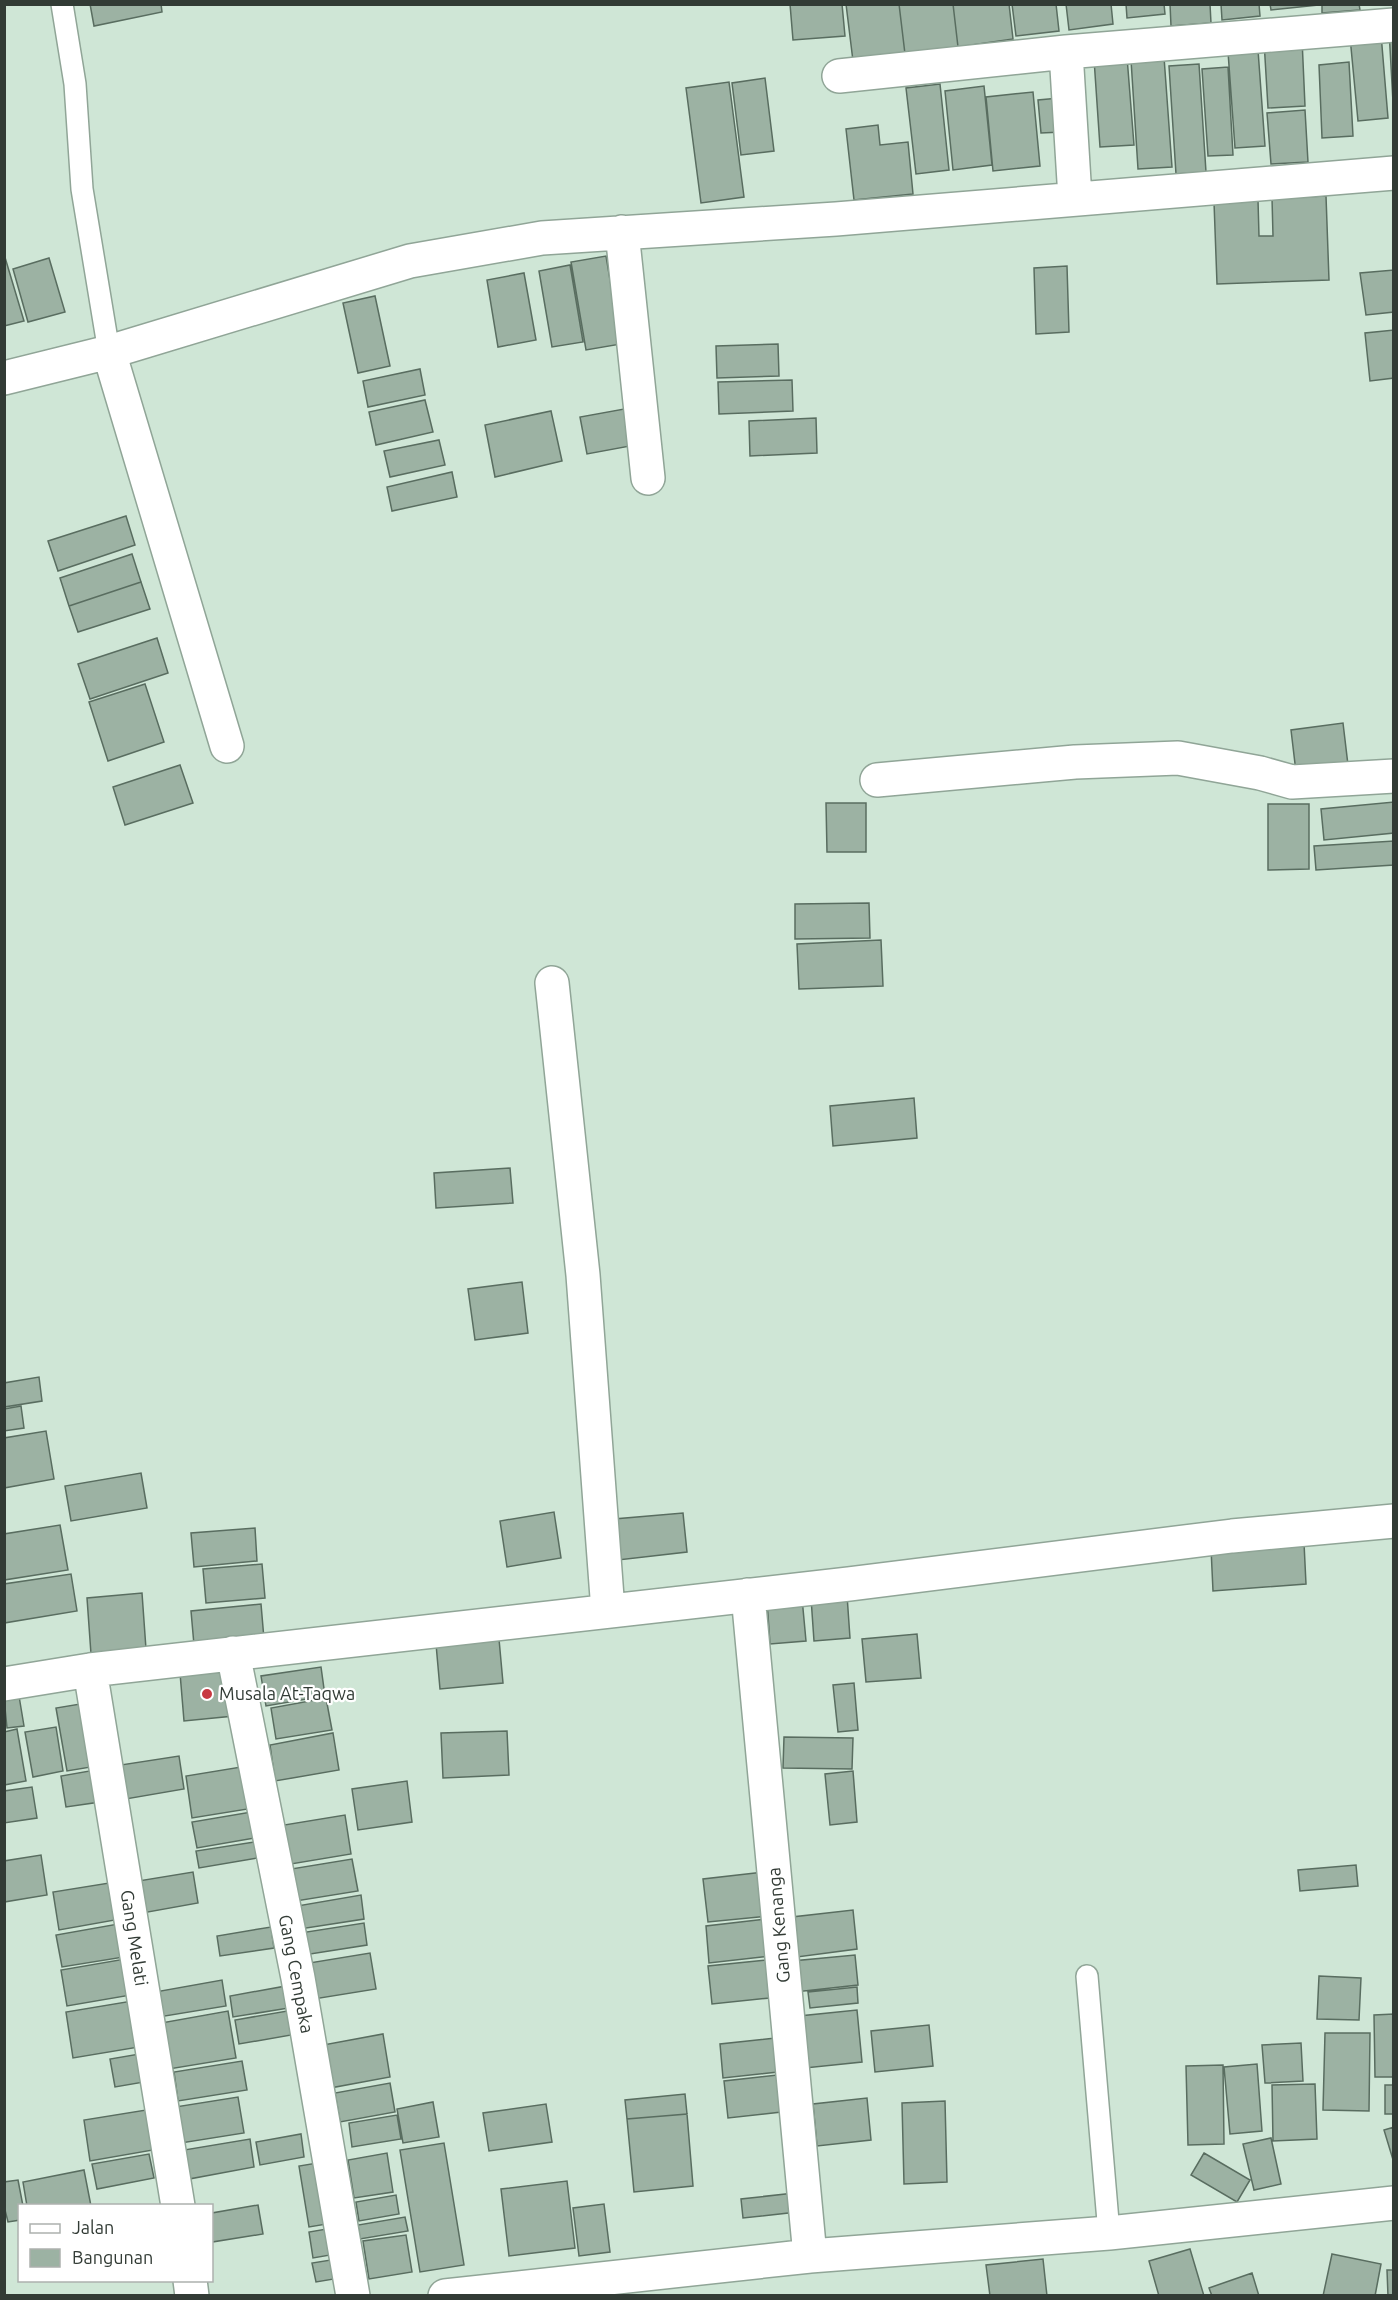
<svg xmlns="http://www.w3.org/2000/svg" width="1398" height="2300" font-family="Ubuntu,sans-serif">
	<rect width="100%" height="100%" fill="#cfe6d6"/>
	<path fill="#9cb2a3" stroke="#596d60" stroke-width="1.5" d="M 90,4 L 161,4 L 162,12 L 94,26 Z
		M 790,4 L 842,4 L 845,36 L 793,40 Z
		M 846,4 L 899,4 L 905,54 L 853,61 Z
		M 899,4 L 953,4 L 958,47 L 905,54 Z
		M 953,4 L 1009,4 L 1013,39 L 958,47 Z
		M 1012,4 L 1056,4 L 1059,31 L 1016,36 Z
		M 1066,4 L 1111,4 L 1113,24 L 1069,30 Z
		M 1126,4 L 1164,4 L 1165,14 L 1127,18 Z
		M 1170,4 L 1210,4 L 1211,23 L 1171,26 Z
		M 1221,4 L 1259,4 L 1260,16 L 1222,20 Z
		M 1270,4 L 1318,4 L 1318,5 L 1271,10 Z
		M 1322,4 L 1359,4 L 1360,10 L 1322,13 Z
		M 1389,30 L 1394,30 L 1394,120 Z
		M 1381,34 L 1388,118 L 1358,121 L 1350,37 Z
		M 1302,39 L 1305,106 L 1268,108 L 1264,41 Z
		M 1258,50 L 1265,146 L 1235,148 L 1228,52 Z
		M 1127,57 L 1134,145 L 1100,147 L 1094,59 Z
		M 1164,57 L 1172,167 L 1138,169 L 1131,60 Z
		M 1349,62 L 1353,136 L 1322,138 L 1319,65 Z
		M 1199,64 L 1206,172 L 1176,174 L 1169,66 Z
		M 1228,67 L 1233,155 L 1208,156 L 1202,69 Z
		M 765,78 L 774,151 L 741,155 L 732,83 Z
		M 729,82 L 744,197 L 701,203 L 686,88 Z
		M 940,84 L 949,170 L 916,174 L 906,88 Z
		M 984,86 L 992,165 L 953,170 L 945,91 Z
		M 1033,92 L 1040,166 L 993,171 L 986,97 Z
		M 1059,98 L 1062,132 L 1041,133 L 1038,100 Z
		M 1305,110 L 1308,162 L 1271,164 L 1267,113 Z
		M 878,125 L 880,145 L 908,142 L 913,194 L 854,200 L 846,129 Z
		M 1326,196 L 1329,280 L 1217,284 L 1214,202 L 1258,200 L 1259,236 L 1273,236 L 1272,198 Z
		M 4,254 L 24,321 L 4,326 Z
		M 606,256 L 621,344 L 586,350 L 571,262 Z
		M 49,258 L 65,312 L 28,322 L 13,269 Z
		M 570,265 L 583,342 L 552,347 L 539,271 Z
		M 1067,266 L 1069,332 L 1036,334 L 1034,268 Z
		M 1394,270 L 1394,312 L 1366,315 L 1360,273 Z
		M 524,273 L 536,340 L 498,347 L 487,280 Z
		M 375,296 L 390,366 L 358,373 L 343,303 Z
		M 1394,330 L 1394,378 L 1370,381 L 1365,333 Z
		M 778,344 L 779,376 L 717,378 L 716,346 Z
		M 420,369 L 425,395 L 368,407 L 363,381 Z
		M 792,380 L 793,411 L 719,414 L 718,382 Z
		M 425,400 L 433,432 L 376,445 L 369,412 Z
		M 635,407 L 641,444 L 587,454 L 580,417 Z
		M 551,411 L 562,461 L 495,477 L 485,425 Z
		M 816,418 L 817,453 L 750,456 L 749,421 Z
		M 439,440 L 445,465 L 390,477 L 384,451 Z
		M 452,472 L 457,497 L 392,511 L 387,487 Z
		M 126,516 L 135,545 L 58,571 L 48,541 Z
		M 132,554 L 141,582 L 69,606 L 60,578 Z
		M 141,582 L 150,609 L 78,632 L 69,606 Z
		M 157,638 L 168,673 L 90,699 L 78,664 Z
		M 145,684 L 164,742 L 108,761 L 89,702 Z
		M 1343,723 L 1348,765 L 1296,772 L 1291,730 Z
		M 180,765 L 193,803 L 125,825 L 113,787 Z
		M 1394,802 L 1394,833 L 1324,840 L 1321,809 Z
		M 826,803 L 866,803 L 866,852 L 827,852 Z
		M 1268,804 L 1309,804 L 1309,869 L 1268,870 Z
		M 1394,841 L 1394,865 L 1316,870 L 1314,846 Z
		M 869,903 L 870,938 L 795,939 L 795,904 Z
		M 881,940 L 883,986 L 799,989 L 797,944 Z
		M 914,1098 L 917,1138 L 833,1146 L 830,1106 Z
		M 510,1168 L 513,1203 L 436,1208 L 434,1173 Z
		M 522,1282 L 528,1333 L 475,1340 L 468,1289 Z
		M 39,1377 L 42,1401 L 4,1407 L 4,1383 Z
		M 21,1406 L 24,1428 L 4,1431 L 4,1409 Z
		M 46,1431 L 54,1479 L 4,1488 L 4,1438 Z
		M 141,1473 L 147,1508 L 71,1521 L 65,1486 Z
		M 554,1512 L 561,1558 L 507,1567 L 500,1521 Z
		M 683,1513 L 687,1552 L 618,1560 L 614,1519 Z
		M 60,1525 L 68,1570 L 4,1580 L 4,1534 Z
		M 255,1528 L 257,1561 L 194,1567 L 191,1533 Z
		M 1304,1543 L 1306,1584 L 1213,1591 L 1211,1548 Z
		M 262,1564 L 265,1598 L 206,1603 L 203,1569 Z
		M 71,1574 L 77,1611 L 4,1623 L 4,1584 Z
		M 142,1593 L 146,1649 L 91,1654 L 87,1598 Z
		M 847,1595 L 850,1638 L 814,1641 L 811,1598 Z
		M 802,1598 L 806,1641 L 770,1644 L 767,1601 Z
		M 261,1604 L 264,1639 L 194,1645 L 191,1611 Z
		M 917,1634 L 921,1678 L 866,1682 L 862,1639 Z
		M 499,1639 L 503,1683 L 440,1689 L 436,1644 Z
		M 321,1667 L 325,1696 L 266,1706 L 261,1676 Z
		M 230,1668 L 234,1716 L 184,1721 L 180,1673 Z
		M 854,1683 L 858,1730 L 838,1732 L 833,1685 Z
		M 19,1696 L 24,1726 L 7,1728 L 4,1698 Z
		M 326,1698 L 332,1730 L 276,1739 L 271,1708 Z
		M 86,1703 L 97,1766 L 67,1771 L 56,1708 Z
		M 56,1727 L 63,1771 L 33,1777 L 25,1732 Z
		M 17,1729 L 26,1781 L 4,1785 L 4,1732 Z
		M 507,1731 L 509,1775 L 443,1778 L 441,1733 Z
		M 333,1733 L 339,1770 L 275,1781 L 270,1745 Z
		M 784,1737 L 853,1738 L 852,1769 L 783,1768 Z
		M 179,1756 L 184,1789 L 120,1800 L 114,1766 Z
		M 247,1766 L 254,1808 L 192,1818 L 186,1776 Z
		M 95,1770 L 100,1802 L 66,1807 L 61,1776 Z
		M 853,1771 L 857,1822 L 830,1825 L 825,1774 Z
		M 407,1781 L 412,1822 L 358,1830 L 352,1789 Z
		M 32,1787 L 37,1818 L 4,1823 L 4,1791 Z
		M 257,1811 L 261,1837 L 197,1848 L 192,1822 Z
		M 345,1815 L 351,1854 L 291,1864 L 284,1825 Z
		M 261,1841 L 263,1857 L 199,1868 L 196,1851 Z
		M 41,1855 L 47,1895 L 4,1902 L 4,1861 Z
		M 352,1859 L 358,1891 L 296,1901 L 291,1869 Z
		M 1356,1865 L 1358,1886 L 1300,1891 L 1298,1870 Z
		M 193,1872 L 198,1903 L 137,1914 L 132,1882 Z
		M 765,1872 L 769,1916 L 708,1922 L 703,1879 Z
		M 109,1883 L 115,1920 L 59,1930 L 53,1892 Z
		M 361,1895 L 364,1919 L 300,1929 L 297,1906 Z
		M 853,1910 L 857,1949 L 797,1957 L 792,1917 Z
		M 766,1919 L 770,1956 L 709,1963 L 706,1926 Z
		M 364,1923 L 367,1945 L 304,1955 L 300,1933 Z
		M 118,1924 L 124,1957 L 62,1967 L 56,1935 Z
		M 271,1927 L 274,1948 L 220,1956 L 217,1936 Z
		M 370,1953 L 376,1989 L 314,1999 L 309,1963 Z
		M 855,1955 L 858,1985 L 795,1992 L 792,1961 Z
		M 125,1959 L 131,1995 L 67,2006 L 61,1970 Z
		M 766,1960 L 770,1998 L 712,2004 L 708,1966 Z
		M 1319,1976 L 1361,1978 L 1359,2020 L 1317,2019 Z
		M 222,1980 L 226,2006 L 159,2017 L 155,1992 Z
		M 286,1986 L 289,2008 L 233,2017 L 230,1996 Z
		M 857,1987 L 858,2003 L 810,2008 L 808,1992 Z
		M 138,2000 L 145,2046 L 73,2058 L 66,2012 Z
		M 293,2010 L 297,2034 L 239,2044 L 235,2020 Z
		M 857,2010 L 862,2062 L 805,2068 L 799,2016 Z
		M 228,2011 L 236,2058 L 169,2069 L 161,2023 Z
		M 1394,2014 L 1394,2077 L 1375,2077 L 1374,2015 Z
		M 929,2025 L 933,2066 L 875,2072 L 871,2031 Z
		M 1325,2033 L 1370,2033 L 1369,2111 L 1323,2110 Z
		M 383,2034 L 390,2077 L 330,2088 L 323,2045 Z
		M 784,2037 L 787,2071 L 723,2078 L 720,2044 Z
		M 1301,2043 L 1303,2081 L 1265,2083 L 1262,2045 Z
		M 145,2053 L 150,2081 L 115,2087 L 110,2059 Z
		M 242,2061 L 247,2090 L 178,2101 L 174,2072 Z
		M 1257,2064 L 1262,2131 L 1230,2134 L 1224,2067 Z
		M 1223,2065 L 1224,2144 L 1188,2145 L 1186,2066 Z
		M 786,2074 L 790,2111 L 728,2118 L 724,2081 Z
		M 390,2083 L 395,2112 L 340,2122 L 335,2093 Z
		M 1315,2084 L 1317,2139 L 1273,2141 L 1272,2085 Z
		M 1385,2085 L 1394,2085 L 1394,2114 L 1385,2114 Z
		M 685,2094 L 687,2114 L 627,2119 L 625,2100 Z
		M 238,2097 L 244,2133 L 181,2143 L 175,2107 Z
		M 867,2098 L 871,2140 L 817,2146 L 813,2104 Z
		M 945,2101 L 947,2182 L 904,2184 L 902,2103 Z
		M 433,2102 L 439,2137 L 403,2143 L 397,2109 Z
		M 546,2104 L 552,2142 L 489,2151 L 483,2113 Z
		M 146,2110 L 153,2150 L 90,2161 L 84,2120 Z
		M 687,2114 L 693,2186 L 634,2192 L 627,2119 Z
		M 397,2115 L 401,2139 L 352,2147 L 349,2123 Z
		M 1394,2127 L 1394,2163 L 1384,2130 Z
		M 301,2134 L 304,2157 L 260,2165 L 256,2142 Z
		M 1271,2138 L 1281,2184 L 1254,2190 L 1243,2144 Z
		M 250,2139 L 254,2167 L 189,2179 L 184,2150 Z
		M 444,2143 L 464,2265 L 420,2272 L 400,2150 Z
		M 387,2153 L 393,2192 L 354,2198 L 348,2160 Z
		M 1204,2153 L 1250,2180 L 1237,2202 L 1191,2175 Z
		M 149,2154 L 154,2178 L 97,2189 L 92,2164 Z
		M 329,2161 L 339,2222 L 309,2227 L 299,2166 Z
		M 84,2170 L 91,2206 L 27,2206 L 23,2182 Z
		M 18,2180 L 23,2206 L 20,2206 L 20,2220 L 8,2222 L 4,2206 L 4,2182 Z
		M 567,2181 L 575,2248 L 509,2256 L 501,2189 Z
		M 794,2193 L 797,2212 L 743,2218 L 741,2199 Z
		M 396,2195 L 399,2214 L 359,2221 L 356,2202 Z
		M 604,2204 L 610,2252 L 579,2256 L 573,2208 Z
		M 258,2205 L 263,2234 L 212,2242 L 212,2213 Z
		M 405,2217 L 408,2231 L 360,2239 L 358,2225 Z
		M 338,2227 L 342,2253 L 313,2258 L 309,2232 Z
		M 406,2235 L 412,2272 L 369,2279 L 363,2241 Z
		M 1190,2249 L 1204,2296 L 1159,2296 L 1149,2261 Z
		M 1332,2254 L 1381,2264 L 1375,2296 L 1323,2296 Z
		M 343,2258 L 346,2277 L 316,2282 L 312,2263 Z
		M 1043,2259 L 1047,2296 L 990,2296 L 986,2265 Z
		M 1387,2270 L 1394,2270 L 1394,2296 L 1388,2296 Z
		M 1252,2273 L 1259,2296 L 1212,2296 L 1209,2288 Z"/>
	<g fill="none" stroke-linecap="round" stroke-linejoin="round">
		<g stroke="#90a597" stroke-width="24">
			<path id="lane" d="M 62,4 L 75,84 L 82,189 L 109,352
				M 1087,1976 L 1109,2233"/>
		</g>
		<g stroke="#90a597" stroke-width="36">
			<path id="street" d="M 1066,52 L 1075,198
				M 839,76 L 1066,52 L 1394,25
				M 622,232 L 648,478
				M 109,352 L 227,746
				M 4,378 L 109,352 L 410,261 L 542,238 L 836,219 L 1394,173
				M 877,780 L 1075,762 L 1178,758 L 1260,773 L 1292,782 L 1394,776
				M 552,983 L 583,1275 L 608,1611
				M 748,1595 L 810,2256
				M 233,1653 L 298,1978 L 353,2296
				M 90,1670 L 178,2206
				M 4,1684 L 90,1670 L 849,1584 L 1232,1536 L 1394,1521
				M 190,2280 L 192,2296
				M 445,2296 L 810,2256 L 1109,2233 L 1394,2203"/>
		</g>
		<use href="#lane" stroke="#fff" stroke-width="21"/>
		<use href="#street" stroke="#fff" stroke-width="33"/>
	</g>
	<circle fill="#c83841" stroke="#fff" stroke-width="2" cx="207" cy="1694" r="6"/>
	<g text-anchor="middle" stroke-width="4.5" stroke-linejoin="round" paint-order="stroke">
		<g font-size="18" fill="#323b35" stroke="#fff" text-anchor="start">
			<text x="219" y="1700">Musala At-Taqwa</text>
		</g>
		<g font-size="18" fill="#323b35" stroke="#fff">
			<text transform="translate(779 1925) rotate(-95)" y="6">Gang Kenanga</text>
			<text transform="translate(134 1938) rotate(81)" y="6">Gang Melati</text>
			<text transform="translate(296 1974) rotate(79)" y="6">Gang Cempaka</text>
		</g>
	</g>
	<rect width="1398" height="2300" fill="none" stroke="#323b35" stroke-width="12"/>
	<rect x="18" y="2204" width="195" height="78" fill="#ffffff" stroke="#adb1ae" stroke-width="1.5"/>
	<rect x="30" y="2224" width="30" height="9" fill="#ffffff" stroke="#adb1ae" stroke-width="1.5"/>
	<text x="72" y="2234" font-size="18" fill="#323b35">Jalan</text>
	<rect x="30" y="2249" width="30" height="18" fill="#9cb2a3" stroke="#adb1ae" stroke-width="1.5"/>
	<text x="72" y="2264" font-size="18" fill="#323b35">Bangunan</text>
</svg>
